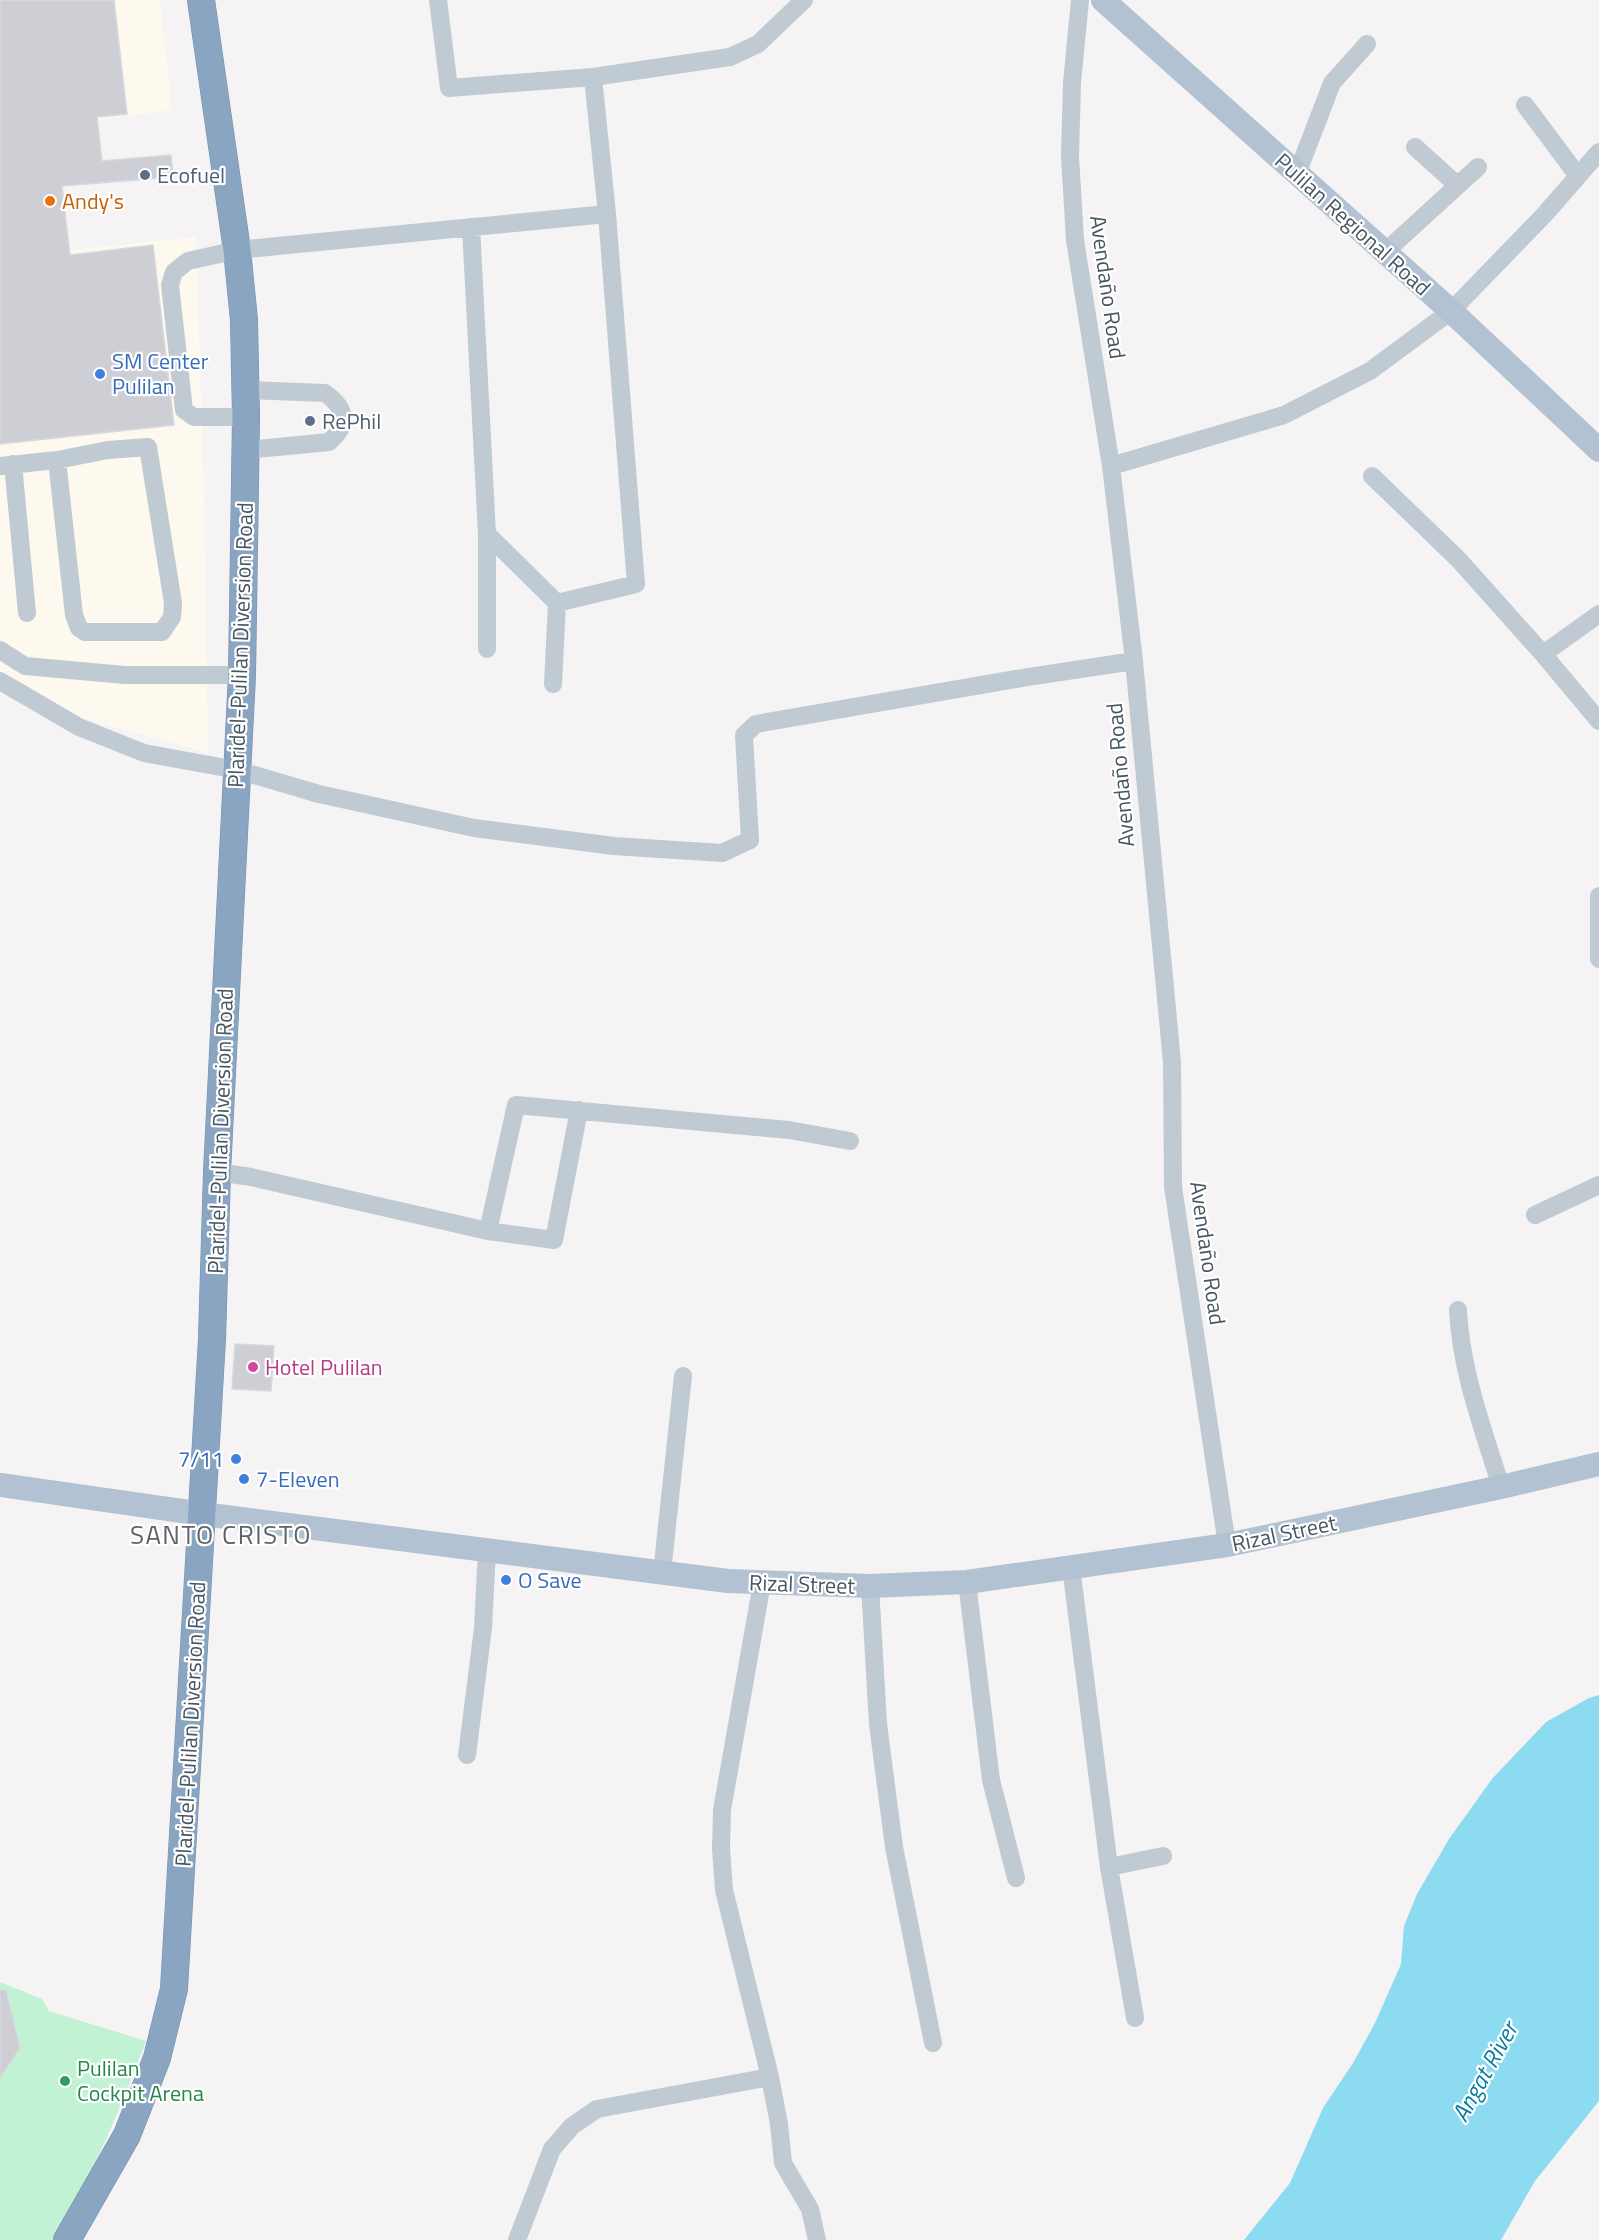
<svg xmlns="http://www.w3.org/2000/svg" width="1599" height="2240" font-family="'Titillium Web',sans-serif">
	<rect width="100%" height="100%" fill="#f5f3f3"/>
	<path fill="#fdf9ee" d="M 0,0 L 160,0 L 172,110 L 9,132 L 22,255 L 196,237 L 204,493 L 208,753 L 27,703 L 0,683 Z"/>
	<path fill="#c1f2d4" d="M 0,1982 L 42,1999 L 49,2011 L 146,2041 C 120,2109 92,2177 54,2240 L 0,2240 Z"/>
	<path fill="#8ddbf0" d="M 1599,1695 L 1599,2101 L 1535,2181 L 1501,2240 L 1244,2240 L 1290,2183 L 1323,2108 L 1353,2063 L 1375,2023 L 1401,1964 L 1404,1926 L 1417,1894 L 1449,1839 L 1492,1779 L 1546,1722 L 1589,1698 Z"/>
	<path fill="#cdcfd5" stroke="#d7d9de" stroke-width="1.5" d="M 0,0 L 114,0 L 127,114 L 97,117 L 102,161 L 171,155 L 173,177 L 62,186 L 70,255 L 153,245 L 174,425 L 0,444 Z
		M 235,1344 L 274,1346 L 271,1391 L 232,1389 Z
		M 0,1990 L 6,1990 L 20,2048 L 0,2078 Z"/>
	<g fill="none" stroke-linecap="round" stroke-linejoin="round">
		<g stroke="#7490ae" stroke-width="28">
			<path id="highway" d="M 67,2240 L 127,2135 L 157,2058 L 174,1989 L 212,1339 L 217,1172 L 242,675 L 246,417 L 244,320 L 237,250 L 201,0"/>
		</g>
		<path stroke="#c0cad2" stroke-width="18" d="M 438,0 L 449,88 L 593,77 L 730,57 L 758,44 L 804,0
			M 1080,0 L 1072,83 L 1070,156 L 1075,240 L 1111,466 L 1134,661 L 1172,1062 L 1173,1187 L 1227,1545
			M 1525,105 L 1578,176
			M 1415,147 L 1457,185
			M 1297,174 L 1332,83 L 1367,44
			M 471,227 L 487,534 L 487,649
			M 1385,252 L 1478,167
			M 246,390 L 325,393 C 346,408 350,424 329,442 L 246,450
			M 246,417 L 194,417 L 184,410 L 170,285 L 174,272 L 188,261 L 237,250 L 607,214
			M 13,464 L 27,613
			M 0,466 L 57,460 L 108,450 L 148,447 L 173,603 L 172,617 L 162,632 L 85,632 L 79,628 L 74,615 L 57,460
			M 1111,466 L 1284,415 L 1370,371 L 1451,311 L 1545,214 L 1599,152
			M 1372,476 L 1459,560 L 1543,654 L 1599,721
			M 487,534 L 557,603 L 636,584 L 607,214 L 593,77
			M 0,650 L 25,666 L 125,675 L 242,675
			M 1543,654 L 1599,614
			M 0,681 L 79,727 L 144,753 L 237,770 L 319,794 L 474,828 L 614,846 L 722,853 L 750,840 L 744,735 L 756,724 L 1028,677 L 1134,661
			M 553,684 L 557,603
			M 1599,896 L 1599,959
			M 217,1172 L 251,1177 L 488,1231 L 516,1105 L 789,1130 L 850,1141
			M 1535,1215 L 1599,1185
			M 488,1231 L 554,1240 L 579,1110
			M 1458,1310 C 1461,1371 1483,1429 1501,1487
			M 1071,1567 L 1109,1867 L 1135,2018
			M 662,1573 L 683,1376
			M 967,1582 L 991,1780 L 1016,1878
			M 762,1583 L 722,1810 L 721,1848 L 724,1890 L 770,2077 L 779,2124 L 783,2163 L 810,2209 L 817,2240
			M 870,1586 L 878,1724 L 894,1847 L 933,2043
			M 467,1755 L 483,1628 L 487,1550
			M 1109,1867 L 1163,1856
			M 517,2240 L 552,2149 L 572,2126 L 597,2109 L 770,2077"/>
		<path stroke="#b2c2d2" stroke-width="24" d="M 1103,0 L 1451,311 L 1599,450
			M 0,1485 L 203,1514 L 728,1581 L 870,1586 L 967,1582 L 1227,1545 L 1501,1487 L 1599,1464"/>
		<use href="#highway" stroke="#89a5c2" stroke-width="27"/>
	</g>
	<g fill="#5c6f8a" stroke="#fff" stroke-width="2">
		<circle cx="145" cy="175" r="6"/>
		<circle cx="310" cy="421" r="6"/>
	</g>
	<circle fill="#e8710a" stroke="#fff" stroke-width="2" cx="50" cy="201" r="6"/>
	<g fill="#3f7fe0" stroke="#fff" stroke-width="2">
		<circle cx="100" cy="374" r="6"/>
		<circle cx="236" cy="1459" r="6"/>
		<circle cx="244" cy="1479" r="6"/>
		<circle cx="506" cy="1580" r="6"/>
	</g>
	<circle fill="#d1479c" stroke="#fff" stroke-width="2" cx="253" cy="1367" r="6"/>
	<circle fill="#2e9e5b" stroke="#fff" stroke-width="2" cx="65" cy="2081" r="6"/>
	<g text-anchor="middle" stroke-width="4.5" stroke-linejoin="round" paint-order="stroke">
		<g font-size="22" fill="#4e5e75" stroke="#fff" text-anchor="start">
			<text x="157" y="183">Ecofuel</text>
			<text x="322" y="429">RePhil</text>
		</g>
		<g font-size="22" fill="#c56008" stroke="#fff" text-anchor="start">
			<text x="62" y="209">Andy's</text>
		</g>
		<g font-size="22" fill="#495661" stroke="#fff">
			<text transform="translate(1353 224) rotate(42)" y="8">Pulilan Regional Road</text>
			<text transform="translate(1108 287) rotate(82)" y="8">Avendaño Road</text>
			<text transform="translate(240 645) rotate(-88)" y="8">Plaridel-Pulilan Diversion Road</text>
			<text transform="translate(1120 775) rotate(-95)" y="8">Avendaño Road</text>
			<text transform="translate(220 1131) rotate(-88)" y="8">Plaridel-Pulilan Diversion Road</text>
			<text transform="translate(1208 1253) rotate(82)" y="8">Avendaño Road</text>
			<text transform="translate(1284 1533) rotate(-12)" y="8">Rizal Street</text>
			<text transform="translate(802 1584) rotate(2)" y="8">Rizal Street</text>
			<text transform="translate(190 1724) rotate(-87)" y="8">Plaridel-Pulilan Diversion Road</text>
		</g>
		<g font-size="22" fill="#366cbe" stroke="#fff" text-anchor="start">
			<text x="112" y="369">SM Center<tspan x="112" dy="25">Pulilan</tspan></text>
			<text x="224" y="1467" text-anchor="end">7/11</text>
			<text x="256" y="1487">7-Eleven</text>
			<text x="518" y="1588">O Save</text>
		</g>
		<g font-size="22" fill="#b23c85" stroke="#fff" text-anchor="start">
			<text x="265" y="1375">Hotel Pulilan</text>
		</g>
		<g font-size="22" fill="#27864d" stroke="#fff" text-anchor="start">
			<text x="77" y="2076">Pulilan<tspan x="77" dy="25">Cockpit Arena</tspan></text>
		</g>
		<g font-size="24" font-style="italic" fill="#087e9e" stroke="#fff">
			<text transform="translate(1485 2072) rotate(-61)" y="8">Angat River</text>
		</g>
		<g font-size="26" letter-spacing="1.5" fill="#5e6368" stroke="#fff">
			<text x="221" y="1544">SANTO CRISTO</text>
		</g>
	</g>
</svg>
